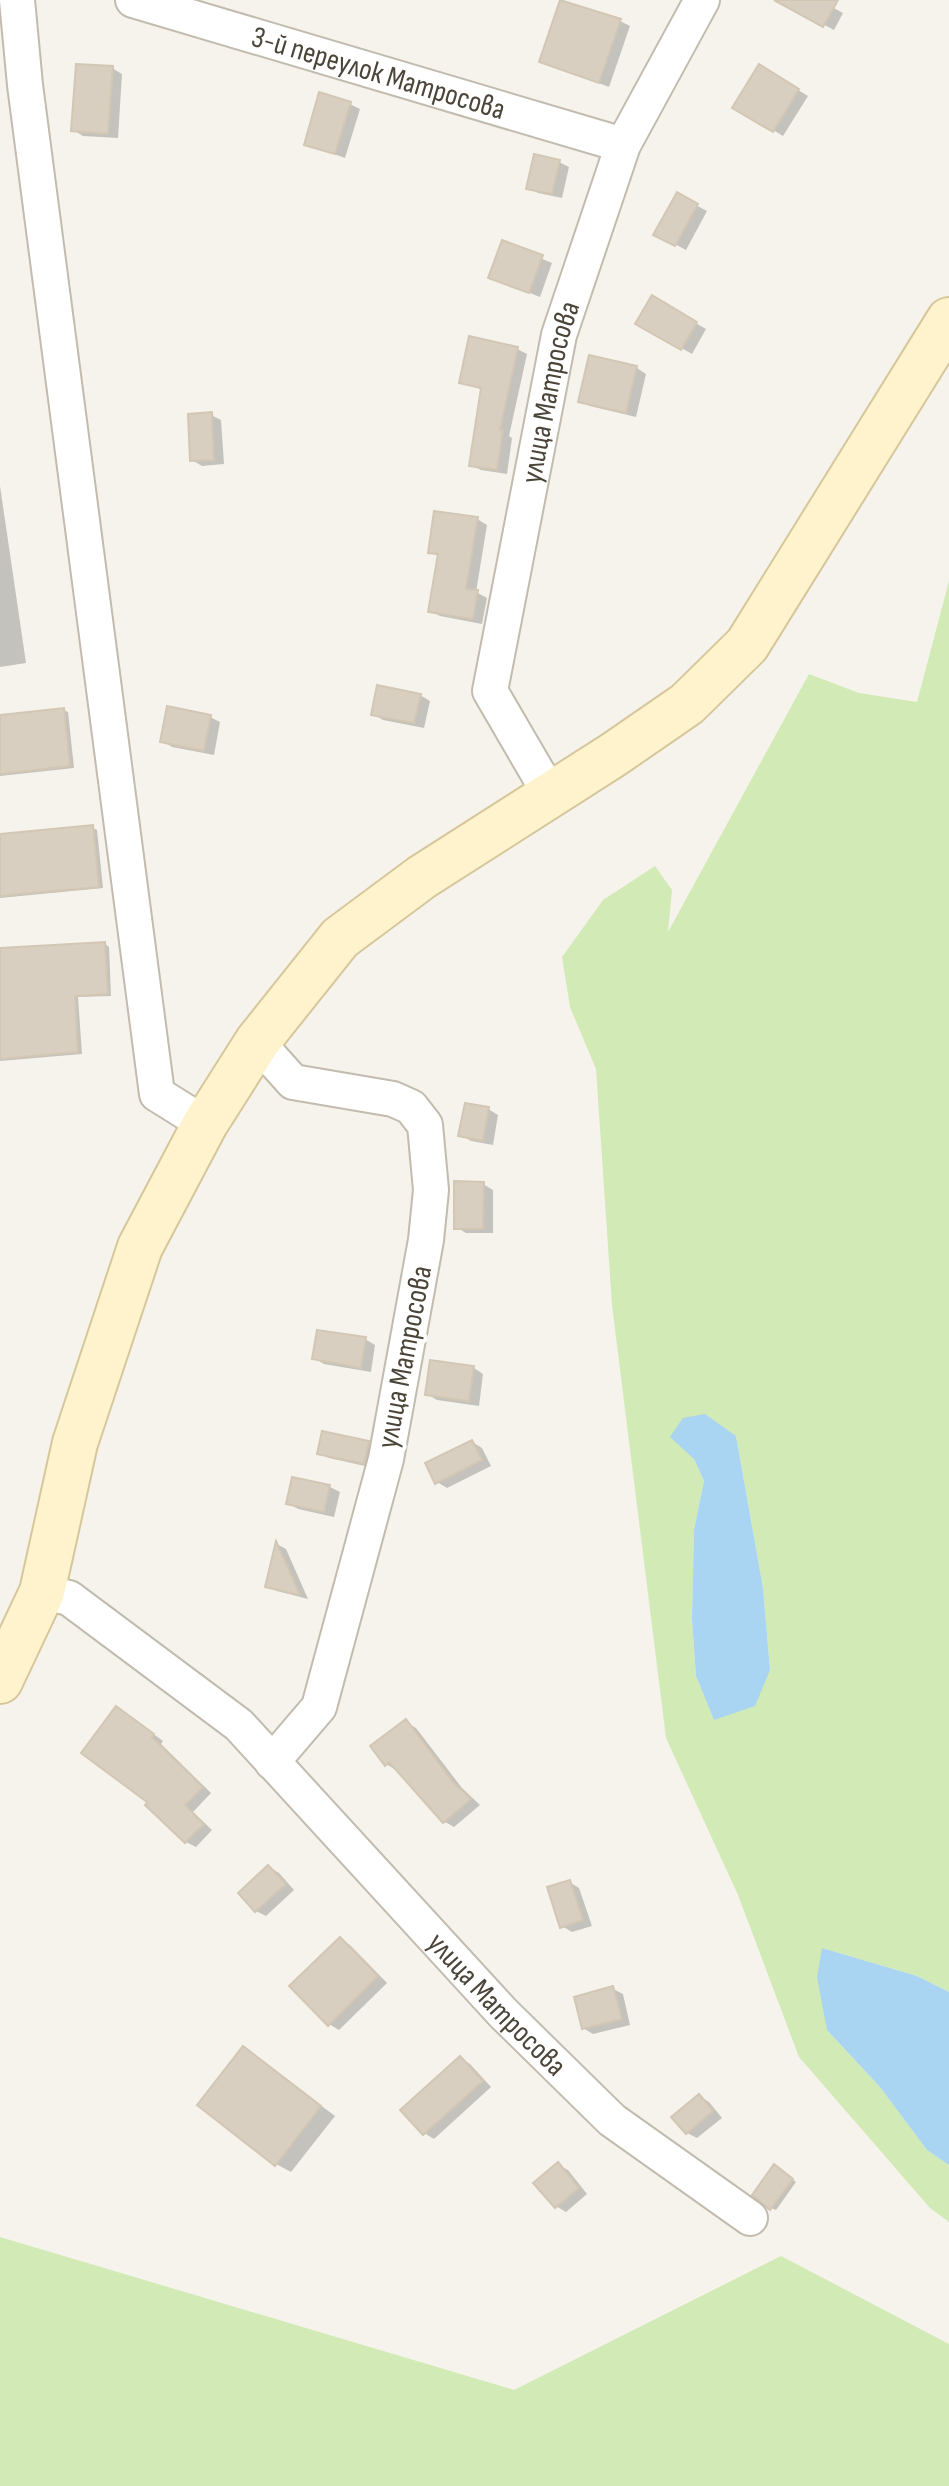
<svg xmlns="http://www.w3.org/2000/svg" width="949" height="2486" font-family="'Sofia Sans Condensed',sans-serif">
	<rect width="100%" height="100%" fill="#f6f3ec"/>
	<path fill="#d2eab5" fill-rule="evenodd" d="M 949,581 L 949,1992 L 917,1976 L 822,1948 L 827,2030 L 880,2087 L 927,2150 L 949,2165 L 949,2222 L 930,2208 L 799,2057 L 738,1895 L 666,1738 L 612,1305 L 596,1069 L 570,1007 L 562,957 L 603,900 L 655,866 L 672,890 L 668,932 L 809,674 L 859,693 L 917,702 ZM 736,1436 L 763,1588 L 770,1670 L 714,1719 L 696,1676 L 692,1619 L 694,1530 L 704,1481 L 694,1459 Z
		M 0,2237 L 514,2390 L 781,2256 L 949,2344 L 949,2486 L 0,2486 Z"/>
	<path fill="#a9d4f2" d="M 705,1414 L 736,1436 L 763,1588 L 770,1670 L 755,1706 L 714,1720 L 696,1676 L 692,1619 L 694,1530 L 704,1481 L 694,1459 L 670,1437 L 683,1418 Z
		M 822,1948 L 917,1976 L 949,1992 L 949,2165 L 927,2150 L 880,2087 L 827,2030 L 817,1977 Z"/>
	<path fill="#0003" d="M 788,0 L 819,0 L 843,13 L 834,30 L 785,4 Z
		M 620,21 L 630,26 L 609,87 L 541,61 Z
		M 760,67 L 808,96 L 783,136 L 735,107 Z
		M 112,68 L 122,74 L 118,138 L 83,136 L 73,130 Z
		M 350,104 L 360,109 L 345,158 L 306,144 Z
		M 559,162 L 569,167 L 562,198 L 538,193 L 529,188 Z
		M 677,195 L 707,211 L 686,250 L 656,234 Z
		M 503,243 L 552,263 L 540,297 L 490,277 Z
		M 652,298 L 706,329 L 692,354 L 638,323 Z
		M 517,349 L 527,354 L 509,436 L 512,438 L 507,474 L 481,470 L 471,465 L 483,390 L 461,382 Z
		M 591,357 L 637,368 L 646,374 L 636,417 L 590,406 L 580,401 Z
		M 211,415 L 221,420 L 224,464 L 202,466 L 192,460 Z
		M 0,486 L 26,663 L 0,667 Z
		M 477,519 L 487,525 L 476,592 L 487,598 L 482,624 L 440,616 L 430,611 L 440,557 L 430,552 Z
		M 420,695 L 430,701 L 424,728 L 383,720 L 373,714 Z
		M 63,710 L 68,712 L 74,768 L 0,776 L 0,717 Z
		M 210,717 L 220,722 L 214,755 L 172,747 L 163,741 Z
		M 93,828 L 97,830 L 103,888 L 0,898 L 0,836 Z
		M 105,944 L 109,947 L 111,996 L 78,997 L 82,1054 L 0,1061 L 0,950 Z
		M 488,1109 L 498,1115 L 493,1145 L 471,1141 L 461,1135 Z
		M 483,1184 L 493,1190 L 493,1233 L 466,1233 L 456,1227 Z
		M 365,1339 L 375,1345 L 371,1372 L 324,1364 L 314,1358 Z
		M 474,1368 L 483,1374 L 479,1406 L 437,1400 L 427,1394 Z
		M 472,1442 L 482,1448 L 491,1466 L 447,1488 L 437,1482 Z
		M 368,1443 L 378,1449 L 374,1468 L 329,1458 L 319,1453 Z
		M 294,1479 L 330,1487 L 340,1492 L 334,1517 L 298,1509 L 288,1503 Z
		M 277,1544 L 286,1549 L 308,1599 L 277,1591 L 267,1586 Z
		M 126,1714 L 163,1741 L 161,1744 L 211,1793 L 193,1812 L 212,1830 L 196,1847 L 186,1842 Z
		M 406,1722 L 416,1728 L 462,1788 L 480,1805 L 454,1827 L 445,1822 L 396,1770 L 386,1764 Z
		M 269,1867 L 279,1873 L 294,1890 L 266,1916 L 256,1911 Z
		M 569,1882 L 579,1888 L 592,1926 L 572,1932 L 562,1926 Z
		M 340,1940 L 350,1945 L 387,1983 L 339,2030 L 329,2024 Z
		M 613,1989 L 623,1994 L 630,2025 L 593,2034 L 583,2028 Z
		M 244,2048 L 335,2116 L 291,2172 L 276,2164 Z
		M 460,2058 L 470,2064 L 491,2087 L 434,2139 L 424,2133 Z
		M 699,2096 L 709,2102 L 722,2118 L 697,2138 L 687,2133 Z
		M 558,2165 L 568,2170 L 587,2194 L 566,2212 L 556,2206 Z
		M 779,2169 L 796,2182 L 776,2210 L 771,2208 Z"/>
	<path fill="#d8cfc1" stroke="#d3c7b4" stroke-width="2" d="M 560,0 L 621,19 L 599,83 L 539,62 Z
		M 774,0 L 838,0 L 823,27 Z
		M 76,64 L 113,66 L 108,134 L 71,131 Z
		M 759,64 L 799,89 L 773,132 L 732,108 Z
		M 319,92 L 351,102 L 335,154 L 304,145 Z
		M 534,154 L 560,160 L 552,194 L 526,189 Z
		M 677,192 L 698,204 L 675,246 L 653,235 Z
		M 502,240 L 543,255 L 529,293 L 488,278 Z
		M 652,295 L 697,322 L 681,350 L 635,324 Z
		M 469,336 L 518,347 L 500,430 L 503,430 L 497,470 L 469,466 L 481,388 L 459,383 Z
		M 589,355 L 637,366 L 626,413 L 578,402 Z
		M 212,412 L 214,460 L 190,461 L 188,414 Z
		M 434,511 L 478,517 L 466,589 L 478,590 L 473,619 L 428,612 L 438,554 L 428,553 Z
		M 377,685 L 421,694 L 414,723 L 371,715 Z
		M 167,706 L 211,715 L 204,751 L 160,742 Z
		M 64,708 L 70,766 L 0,774 L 0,715 Z
		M 93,825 L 99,887 L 0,896 L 0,834 Z
		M 105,942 L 108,994 L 75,996 L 78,1052 L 0,1059 L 0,948 Z
		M 465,1103 L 489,1107 L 483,1141 L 458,1136 Z
		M 454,1181 L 484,1182 L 483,1229 L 454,1229 Z
		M 317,1330 L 366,1337 L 361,1368 L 312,1359 Z
		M 430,1360 L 474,1366 L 469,1401 L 425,1395 Z
		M 322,1431 L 369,1441 L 364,1464 L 317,1454 Z
		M 472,1440 L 482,1460 L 435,1484 L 425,1463 Z
		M 292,1477 L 330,1485 L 324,1512 L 286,1504 Z
		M 276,1541 L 300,1595 L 265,1587 Z
		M 116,1706 L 154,1734 L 152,1737 L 203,1787 L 185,1805 L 204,1824 L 185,1843 L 145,1805 L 147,1802 L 81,1753 Z
		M 406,1719 L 452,1781 L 471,1799 L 443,1823 L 389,1762 L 385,1766 L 370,1746 Z
		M 268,1865 L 286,1884 L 255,1912 L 238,1893 Z
		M 570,1880 L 583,1920 L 560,1928 L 547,1887 Z
		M 340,1937 L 378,1976 L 328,2026 L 289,1986 Z
		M 613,1986 L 622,2019 L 582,2029 L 574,1997 Z
		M 243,2046 L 321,2106 L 275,2166 L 197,2105 Z
		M 460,2056 L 483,2081 L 423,2135 L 400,2110 Z
		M 699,2094 L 713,2111 L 686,2134 L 671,2117 Z
		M 558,2162 L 579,2188 L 555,2208 L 533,2183 Z
		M 774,2164 L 793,2179 L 770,2210 L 752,2195 Z"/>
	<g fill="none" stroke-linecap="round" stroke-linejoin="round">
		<g stroke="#c2bbae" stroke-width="38">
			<g id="street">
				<path d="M 17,0 L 25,85 L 157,1094 L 205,1124"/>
				<path id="s1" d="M 133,0 L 623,145"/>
				<path id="s2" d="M 550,794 L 490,691 L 559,335 L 623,145 L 702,0"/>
				<path d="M 257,1042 L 293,1082 L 393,1099 L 411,1107 L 425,1125 L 431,1190 L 426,1240 L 386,1459 L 319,1707 L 272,1762"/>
				<path id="s3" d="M 42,1592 L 69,1598 L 239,1725 L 503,2013 L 612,2120 L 750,2218"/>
			</g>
		</g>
		<g stroke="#d6c79b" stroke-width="48">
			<path id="secondary" d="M 0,1681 L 42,1592 L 75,1443 L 140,1247 L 205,1124 L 257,1042 L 340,938 L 422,877 L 613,755 L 687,704 L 747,645 L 949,320"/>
		</g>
		<use href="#street" stroke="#fff" stroke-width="34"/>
		<use href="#secondary" stroke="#fff3cd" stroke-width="44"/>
	</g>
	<g text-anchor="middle" stroke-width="8" stroke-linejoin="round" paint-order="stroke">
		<g font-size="30" fill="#4b4439" stroke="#fff">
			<text dy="10" stroke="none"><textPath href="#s1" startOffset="256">3-й переулок Матросова</textPath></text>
			<text dy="10" stroke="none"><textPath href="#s2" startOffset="424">улица Матросова</textPath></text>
			<text transform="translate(404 1357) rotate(-79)" y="10">улица Матросова</text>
			<text dy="10" stroke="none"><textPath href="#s3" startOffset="620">улица Матросова</textPath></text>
		</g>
	</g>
</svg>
